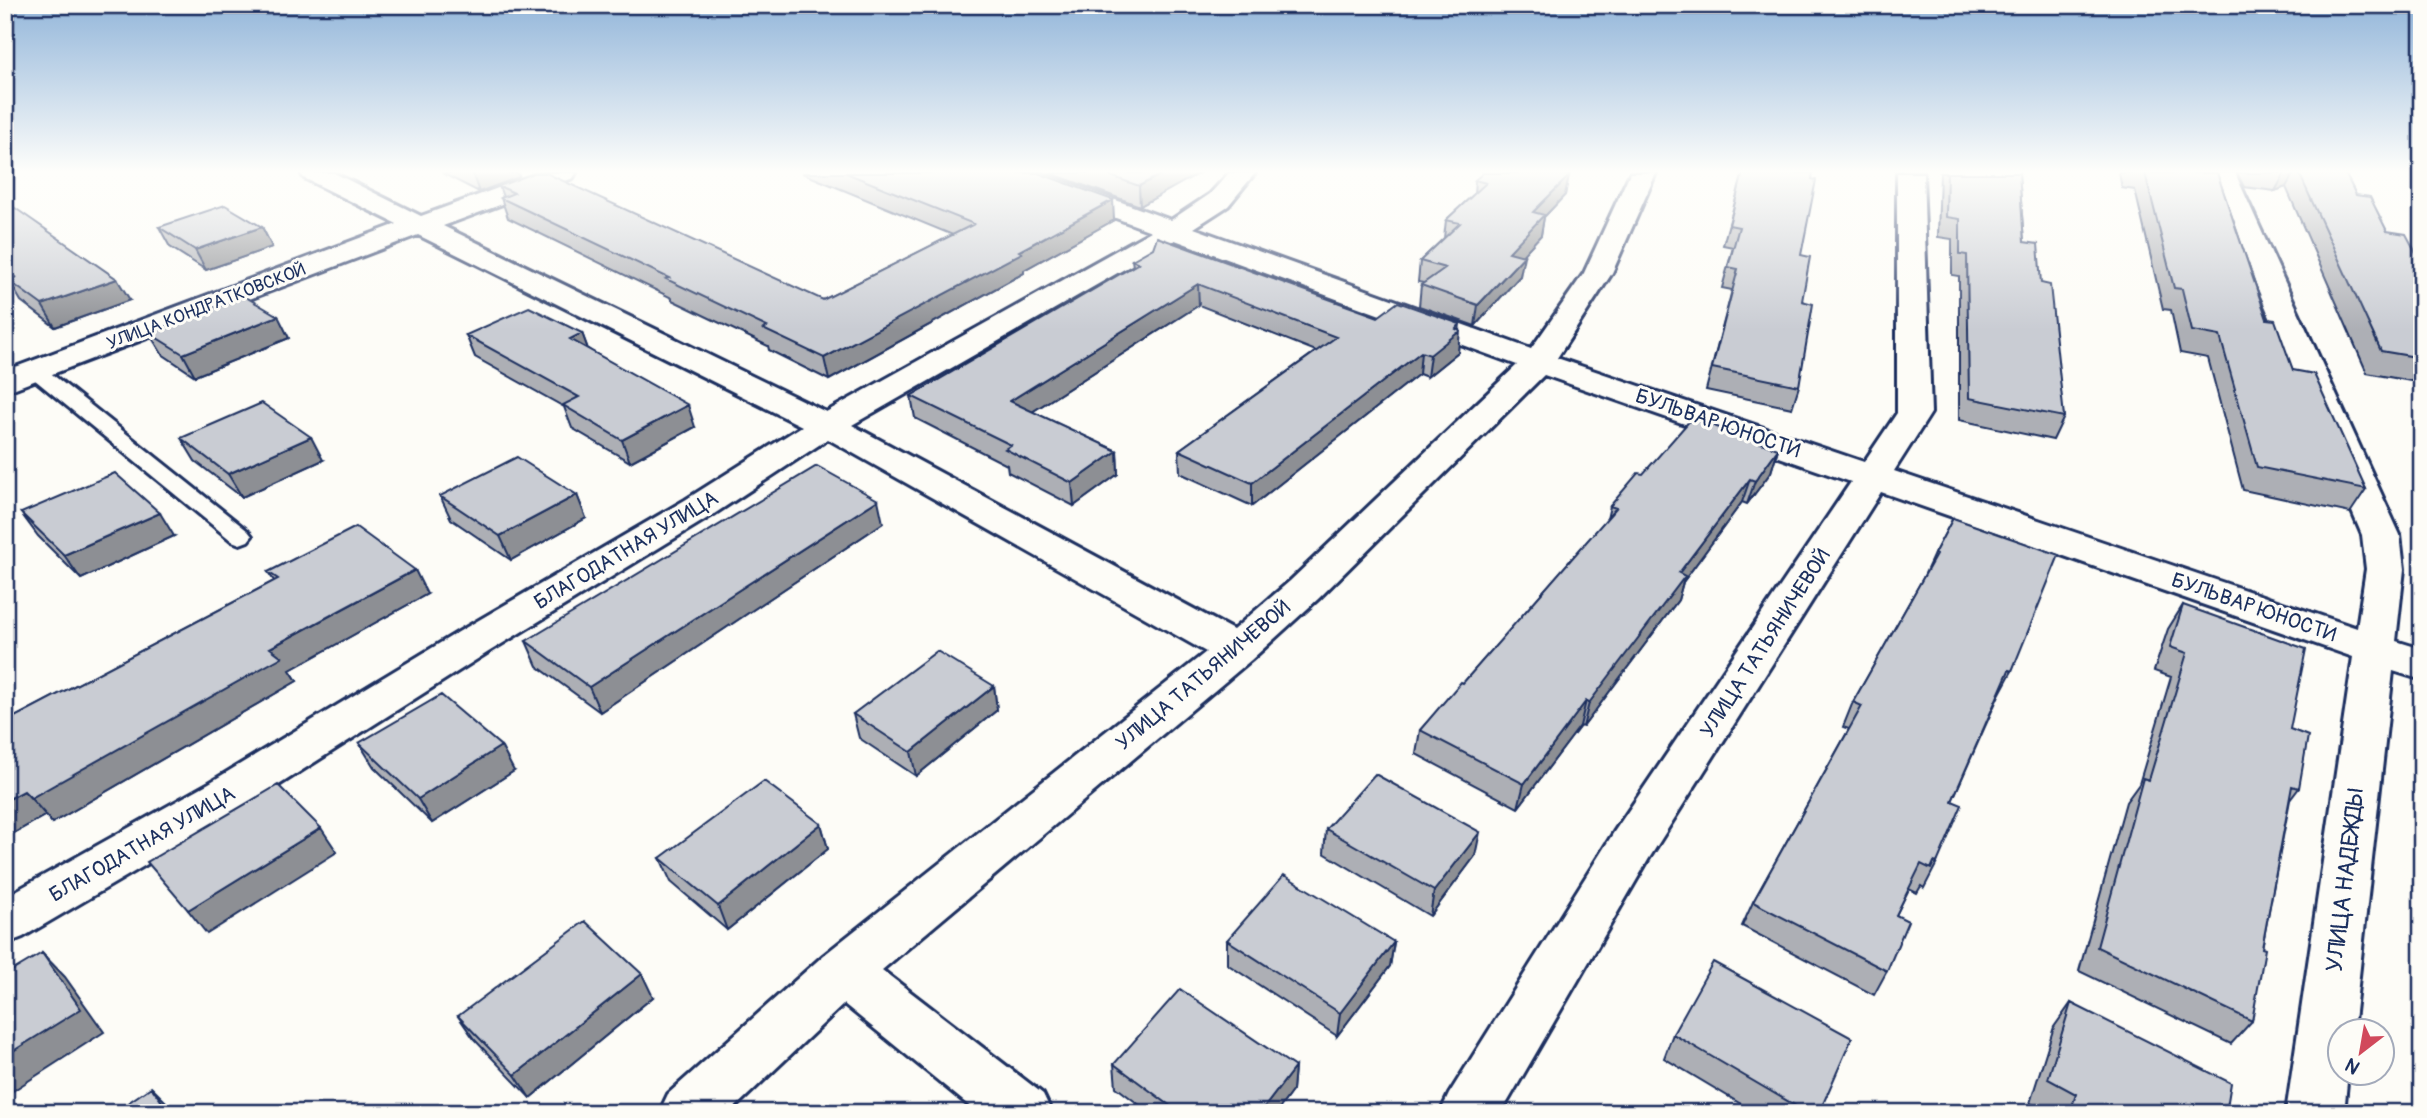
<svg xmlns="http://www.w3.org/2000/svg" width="2427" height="1118" font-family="Pangolin,sans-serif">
	<rect width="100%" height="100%" fill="#fdfcf7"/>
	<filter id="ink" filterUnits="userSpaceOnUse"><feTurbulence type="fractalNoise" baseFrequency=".0143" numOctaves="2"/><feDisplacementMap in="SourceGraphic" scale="14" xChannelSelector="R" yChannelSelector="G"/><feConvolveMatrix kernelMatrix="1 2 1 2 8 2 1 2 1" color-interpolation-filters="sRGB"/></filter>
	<g filter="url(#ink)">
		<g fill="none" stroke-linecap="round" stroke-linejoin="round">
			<g stroke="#1b2f5e" stroke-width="6">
				<path id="lane" d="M 36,365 L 43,367 L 248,531 L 252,536 L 248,541 L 240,544 L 232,541 L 29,375 L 26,371 L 29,367 Z"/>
			</g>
			<g stroke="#1b2f5e" stroke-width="6">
				<path id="street" d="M 301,173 L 334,173 L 421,216 L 539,173 L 576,173 L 573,178 L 443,226 L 826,412 L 1151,231 L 1007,178 L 1004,173 L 1041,173 L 1171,220 L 1210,194 L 1229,173 L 1255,173 L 1228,206 L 1194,228 L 1531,349 L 1584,273 L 1630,173 L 1656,173 L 1612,273 L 1557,358 L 1864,462 L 1897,413 L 1897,173 L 1923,173 L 1931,413 L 1894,471 L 2357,628 L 2366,569 L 2362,535 L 2209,173 L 2235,173 L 2400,535 L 2404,569 L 2396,641 L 2422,649 L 2422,680 L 2393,671 L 2353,1030 L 2340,1030 L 2340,1072 L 2348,1072 L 2344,1113 L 2286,1113 L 2353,657 L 1881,492 L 1648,860 L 1501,1113 L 1440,1113 L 1449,1094 L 1614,832 L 1851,482 L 1544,375 L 1318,599 L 1251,660 L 882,970 L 1043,1094 L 1052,1113 L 978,1113 L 844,1004 L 729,1113 L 659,1113 L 668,1094 L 824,955 L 1206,652 L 828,439 L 711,516 L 490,651 L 241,809 L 23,937 L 5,944 L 5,897 L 209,783 L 460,631 L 685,500 L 802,426 L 418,235 L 5,392 L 5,371 L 397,224 L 304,178 ZM 1175,240 L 1517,365 L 1290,581 L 1233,630 L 852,425 Z"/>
			</g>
			<use href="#lane" fill="#fdfcf7" fill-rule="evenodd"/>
			<use href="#street" fill="#fdfcf7" fill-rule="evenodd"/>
		</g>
		<path fill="#adafb5" stroke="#1b2f5e" stroke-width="2" d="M 442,173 L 518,173 L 519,177 L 479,192 Z
			M 802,173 L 1038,173 L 1114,220 L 1024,270 L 1024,273 L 829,380 L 769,350 L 768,346 L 672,300 L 672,298 L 508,218 L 501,198 L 503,197 L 499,186 L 823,300 L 953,235 Z
			M 1050,173 L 1199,173 L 1140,206 Z
			M 1570,173 L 1568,175 L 1565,195 L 1544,217 L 1541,235 L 1522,255 L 1520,276 L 1475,326 L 1419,306 L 1421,285 L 1424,283 L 1418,282 L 1420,261 L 1444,238 L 1446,220 L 1474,194 L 1475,180 Z
			M 1743,173 L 1801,255 L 1802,301 L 1799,386 L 1792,408 L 1706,390 L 1732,290 L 1722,288 L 1733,247 L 1723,245 Z
			M 1940,173 L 2019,173 L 2024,242 L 2041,283 L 2064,417 L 2053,440 L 1959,420 L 1959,276 L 1952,275 L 1952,239 L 1938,237 Z
			M 2119,173 L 2217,173 L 2267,319 L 2293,370 L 2366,489 L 2350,513 L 2243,490 L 2208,358 L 2180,353 L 2171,310 L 2163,309 L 2135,190 L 2122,188 Z
			M 2237,173 L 2345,173 L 2356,195 L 2387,231 L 2422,264 L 2422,383 L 2367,373 L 2286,187 L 2275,191 L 2244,187 Z
			M 5,201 L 130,300 L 55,327 L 21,301 L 11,284 L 5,280 Z
			M 159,227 L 262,227 L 272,247 L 206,270 L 170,247 Z
			M 1132,260 L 1378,317 L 1459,330 L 1458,352 L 1427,377 L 1419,374 L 1252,506 L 1180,473 L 1179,450 L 1316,351 L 1199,305 L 1032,412 L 1117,451 L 1118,474 L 1074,506 L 1008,472 L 1007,465 L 915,418 L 911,396 L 1133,266 Z
			M 149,333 L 289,338 L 195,376 L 162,354 Z
			M 582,333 L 588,349 L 695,427 L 630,462 L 572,428 L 564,407 L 475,357 L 466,335 Z
			M 181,438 L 323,460 L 242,497 L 195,461 Z
			M 1778,449 L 1771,472 L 1747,504 L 1742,502 L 1683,582 L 1678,600 L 1583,727 L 1580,726 L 1518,808 L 1416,754 L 1420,730 L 1463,683 L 1607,519 L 1610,506 L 1643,474 Z
			M 577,495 L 586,518 L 511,560 L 451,519 L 440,496 Z
			M 21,513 L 174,536 L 81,579 L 38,536 Z
			M 1953,518 L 2012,671 L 1999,695 L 1952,801 L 1937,863 L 1924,888 L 1921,886 L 1917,893 L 1909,889 L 1896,915 L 1887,971 L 1874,995 L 1742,926 L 1753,902 L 1849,729 L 1843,727 L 1853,702 L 1923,578 L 1934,554 Z
			M 883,523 L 600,712 L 537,666 L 526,641 Z
			M 268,572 L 427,594 L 290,670 L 297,681 L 52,823 L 46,815 L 5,838 L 5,722 L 274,581 Z
			M 2183,605 L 2290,729 L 2299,788 L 2290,800 L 2262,948 L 2252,1021 L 2231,1044 L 2079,971 L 2126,802 L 2139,784 L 2171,677 L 2154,671 L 2168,629 Z
			M 994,686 L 997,710 L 916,776 L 859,738 L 853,714 Z
			M 359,743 L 514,771 L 432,823 L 374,767 Z
			M 821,824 L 828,849 L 727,930 L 671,882 L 660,858 Z
			M 1326,829 L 1475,856 L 1430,916 L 1324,853 Z
			M 1227,940 L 1394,942 L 1390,966 L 1337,1036 L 1227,964 Z
			M 653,997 L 530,1098 L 474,1039 L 458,1016 Z
			M 2071,1003 L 2226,1113 L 2049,1113 L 2030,1103 L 2054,1027 Z
			M 1673,1034 L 1819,1113 L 1756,1113 L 1664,1058 Z
			M 1114,1064 L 1295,1067 L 1293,1090 L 1276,1113 L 1150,1113 L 1116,1087 Z"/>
		<path fill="#8d8f94" stroke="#1b2f5e" stroke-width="2" d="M 472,173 L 518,173 L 519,177 L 479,192 Z
			M 1164,173 L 1199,173 L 1140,206 L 1139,186 Z
			M 2285,173 L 2294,173 L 2286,187 L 2275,191 Z
			M 1569,176 L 1565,195 L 1544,217 L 1541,235 L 1506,273 L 1509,252 L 1533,212 Z
			M 1113,200 L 1114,220 L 1024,270 L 1024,273 L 829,380 L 824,358 Z
			M 262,227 L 272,247 L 206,270 L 195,250 Z
			M 1524,256 L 1520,276 L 1475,326 L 1478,305 Z
			M 117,279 L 130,300 L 55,327 L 42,305 Z
			M 1198,284 L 1199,305 L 1013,424 L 1010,401 Z
			M 278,316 L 289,338 L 195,376 L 183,354 Z
			M 1460,324 L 1459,332 L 1460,331 L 1458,352 L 1427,377 L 1430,355 Z
			M 582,333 L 590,355 L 570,339 Z
			M 1421,352 L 1419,374 L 1252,506 L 1252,483 Z
			M 688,405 L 695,427 L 630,462 L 622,440 Z
			M 311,437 L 323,460 L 242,497 L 228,474 Z
			M 1778,449 L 1771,472 L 1747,504 L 1755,481 Z
			M 1117,451 L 1118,474 L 1074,506 L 1072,483 Z
			M 1750,479 L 1742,502 L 1683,582 L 1678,600 L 1583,727 L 1589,703 L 1679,573 Z
			M 577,495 L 586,518 L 511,560 L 500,536 Z
			M 878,500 L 883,523 L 600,712 L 589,687 Z
			M 160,513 L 174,536 L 81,579 L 64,555 Z
			M 415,570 L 427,594 L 290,670 L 297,681 L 52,823 L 31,798 L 270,648 Z
			M 994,686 L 997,710 L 916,776 L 911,752 Z
			M 1586,701 L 1580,726 L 1518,808 L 1524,784 Z
			M 501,746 L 514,771 L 432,823 L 418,799 Z
			M 24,791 L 46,815 L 5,838 L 5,801 Z
			M 821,824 L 828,849 L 727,930 L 718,906 Z
			M 321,828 L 337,852 L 207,934 L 188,910 Z
			M 1480,832 L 1475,856 L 1430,916 L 1434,891 Z
			M 1394,942 L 1390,966 L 1337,1036 L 1340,1013 Z
			M 42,953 L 65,977 L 104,1032 L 5,1096 L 5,1056 Z
			M 642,974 L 653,997 L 530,1098 L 515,1075 Z
			M 1295,1067 L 1293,1090 L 1276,1113 L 1260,1113 Z
			M 151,1087 L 174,1110 L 176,1113 L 170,1113 Z"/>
		<path fill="#c9ccd3" stroke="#1b2f5e" stroke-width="2" d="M 534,173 L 546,173 L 823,300 L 974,224 L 846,173 L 1038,173 L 1113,200 L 1019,251 L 1022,253 L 824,358 L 763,329 L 767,327 L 666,279 L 669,278 L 501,198 L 514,193 L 499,186 Z
			M 1102,173 L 1164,173 L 1139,186 Z
			M 1483,173 L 1558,173 L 1569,176 L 1533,212 L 1544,215 L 1509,252 L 1524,256 L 1478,305 L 1421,285 L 1445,268 L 1420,261 L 1460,223 L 1446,220 L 1486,183 L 1475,180 Z
			M 1743,173 L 1813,173 L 1812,179 L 1816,180 L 1801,255 L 1810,257 L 1802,301 L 1813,304 L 1799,386 L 1712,368 L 1738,269 L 1728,267 L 1739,227 L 1729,225 Z
			M 1947,173 L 2019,173 L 2024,242 L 2038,244 L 2041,283 L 2050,285 L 2064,417 L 1969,398 L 1967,255 L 1960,254 L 1960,219 L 1946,217 Z
			M 2145,173 L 2217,173 L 2267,319 L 2275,320 L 2293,370 L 2314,374 L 2366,489 L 2257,467 L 2220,336 L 2192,331 L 2182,289 L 2174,288 Z
			M 2299,173 L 2345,173 L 2356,195 L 2370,197 L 2387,231 L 2406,234 L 2422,264 L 2422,358 L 2381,351 Z
			M 5,201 L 117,279 L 42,305 L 8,280 L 16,277 L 5,269 Z
			M 225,205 L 262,227 L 195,250 L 159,227 Z
			M 1157,237 L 1378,317 L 1398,302 L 1460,324 L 1456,329 L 1460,331 L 1430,355 L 1421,352 L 1252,483 L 1179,450 L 1336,337 L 1198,284 L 1010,401 L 1117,451 L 1072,483 L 1005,449 L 1011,445 L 911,396 L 1139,263 L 1132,260 L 1153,248 Z
			M 244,296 L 278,316 L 183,354 L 149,333 Z
			M 529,307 L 582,333 L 570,339 L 688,405 L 622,440 L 563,405 L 579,397 L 466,335 Z
			M 262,403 L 311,437 L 228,474 L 181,438 Z
			M 1692,418 L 1778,449 L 1755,481 L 1750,479 L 1679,573 L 1685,576 L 1589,703 L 1586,701 L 1524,784 L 1420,730 L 1461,682 L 1463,683 L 1616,508 L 1610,506 L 1638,473 L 1643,474 Z
			M 517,457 L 577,495 L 500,536 L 440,496 Z
			M 817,466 L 878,500 L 589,687 L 526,641 Z
			M 115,473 L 160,513 L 64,555 L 21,513 Z
			M 1953,518 L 2059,555 L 2012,671 L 2009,670 L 1952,801 L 1962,805 L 1937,863 L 1934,862 L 1931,869 L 1921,864 L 1896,915 L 1908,921 L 1887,971 L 1753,902 L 1862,706 L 1853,702 L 1936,555 L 1934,554 Z
			M 356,527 L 415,570 L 270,648 L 282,657 L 31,798 L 24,791 L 5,801 L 5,722 L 278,579 L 268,572 Z
			M 2183,605 L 2306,649 L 2290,729 L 2308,736 L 2299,788 L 2292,786 L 2262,948 L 2265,949 L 2252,1021 L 2097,947 L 2143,778 L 2149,780 L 2187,653 L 2170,647 Z
			M 937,651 L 994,686 L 911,752 L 853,714 Z
			M 441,695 L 501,746 L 418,799 L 359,743 Z
			M 1375,774 L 1480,832 L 1434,891 L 1326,829 Z
			M 764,781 L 821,824 L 718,906 L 660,858 Z
			M 278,785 L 321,828 L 188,910 L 147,862 Z
			M 1284,875 L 1394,942 L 1340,1013 L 1227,940 Z
			M 585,921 L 642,974 L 515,1075 L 458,1016 Z
			M 42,953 L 81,1009 L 5,1056 L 5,975 Z
			M 1713,962 L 1852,1038 L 1819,1113 L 1808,1113 L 1673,1034 Z
			M 1180,989 L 1295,1067 L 1260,1113 L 1180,1113 L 1114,1064 Z
			M 2071,1003 L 2231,1083 L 2226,1113 L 2070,1113 L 2076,1094 L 2048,1079 Z
			M 151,1087 L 170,1113 L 113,1113 Z
			M 1647,1106 L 1658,1113 L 1643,1113 Z"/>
	</g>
	<linearGradient id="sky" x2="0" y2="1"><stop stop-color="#93b6da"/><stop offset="0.52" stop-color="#fefefb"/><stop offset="1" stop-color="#fefefb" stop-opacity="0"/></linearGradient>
	<rect width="2427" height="330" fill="url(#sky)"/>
	<g text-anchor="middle" stroke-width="6" stroke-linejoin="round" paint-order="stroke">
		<g font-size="18" fill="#1b2f5e" stroke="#fdfcf7">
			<text transform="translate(206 306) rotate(-21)" y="6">УЛИЦА КОНДРАТКОВСКОЙ</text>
		</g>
		<g font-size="21" fill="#1b2f5e" stroke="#fdfcf7">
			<text transform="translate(1718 423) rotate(19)" y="7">БУЛЬВАР ЮНОСТИ</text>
			<text transform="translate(626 550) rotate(-31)" y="7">БЛАГОДАТНАЯ УЛИЦА</text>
			<text transform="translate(2254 607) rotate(19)" y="7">БУЛЬВАР ЮНОСТИ</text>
			<text transform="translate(1765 643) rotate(-57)" y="7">УЛИЦА ТАТЬЯНИЧЕВОЙ</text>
			<text transform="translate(1203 675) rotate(-40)" y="7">УЛИЦА ТАТЬЯНИЧЕВОЙ</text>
			<text transform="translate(142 844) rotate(-30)" y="7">БЛАГОДАТНАЯ УЛИЦА</text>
		</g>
		<g font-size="24" fill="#1b2f5e" stroke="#fdfcf7">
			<text transform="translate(2345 880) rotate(-83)" y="8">УЛИЦА НАДЕЖДЫ</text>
		</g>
	</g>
	<rect width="2427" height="1118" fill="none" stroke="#fdfcf7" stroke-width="28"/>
	<rect x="14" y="14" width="2399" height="1090" fill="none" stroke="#1b2f5e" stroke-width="2.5" filter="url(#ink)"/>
	<g transform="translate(2361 1052) rotate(211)"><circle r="33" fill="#fdfcf7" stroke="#a3aaba" stroke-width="2"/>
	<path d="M0-5L12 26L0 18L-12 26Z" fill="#d1495b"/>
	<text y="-10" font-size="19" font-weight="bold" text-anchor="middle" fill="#1b2f5e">N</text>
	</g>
</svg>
